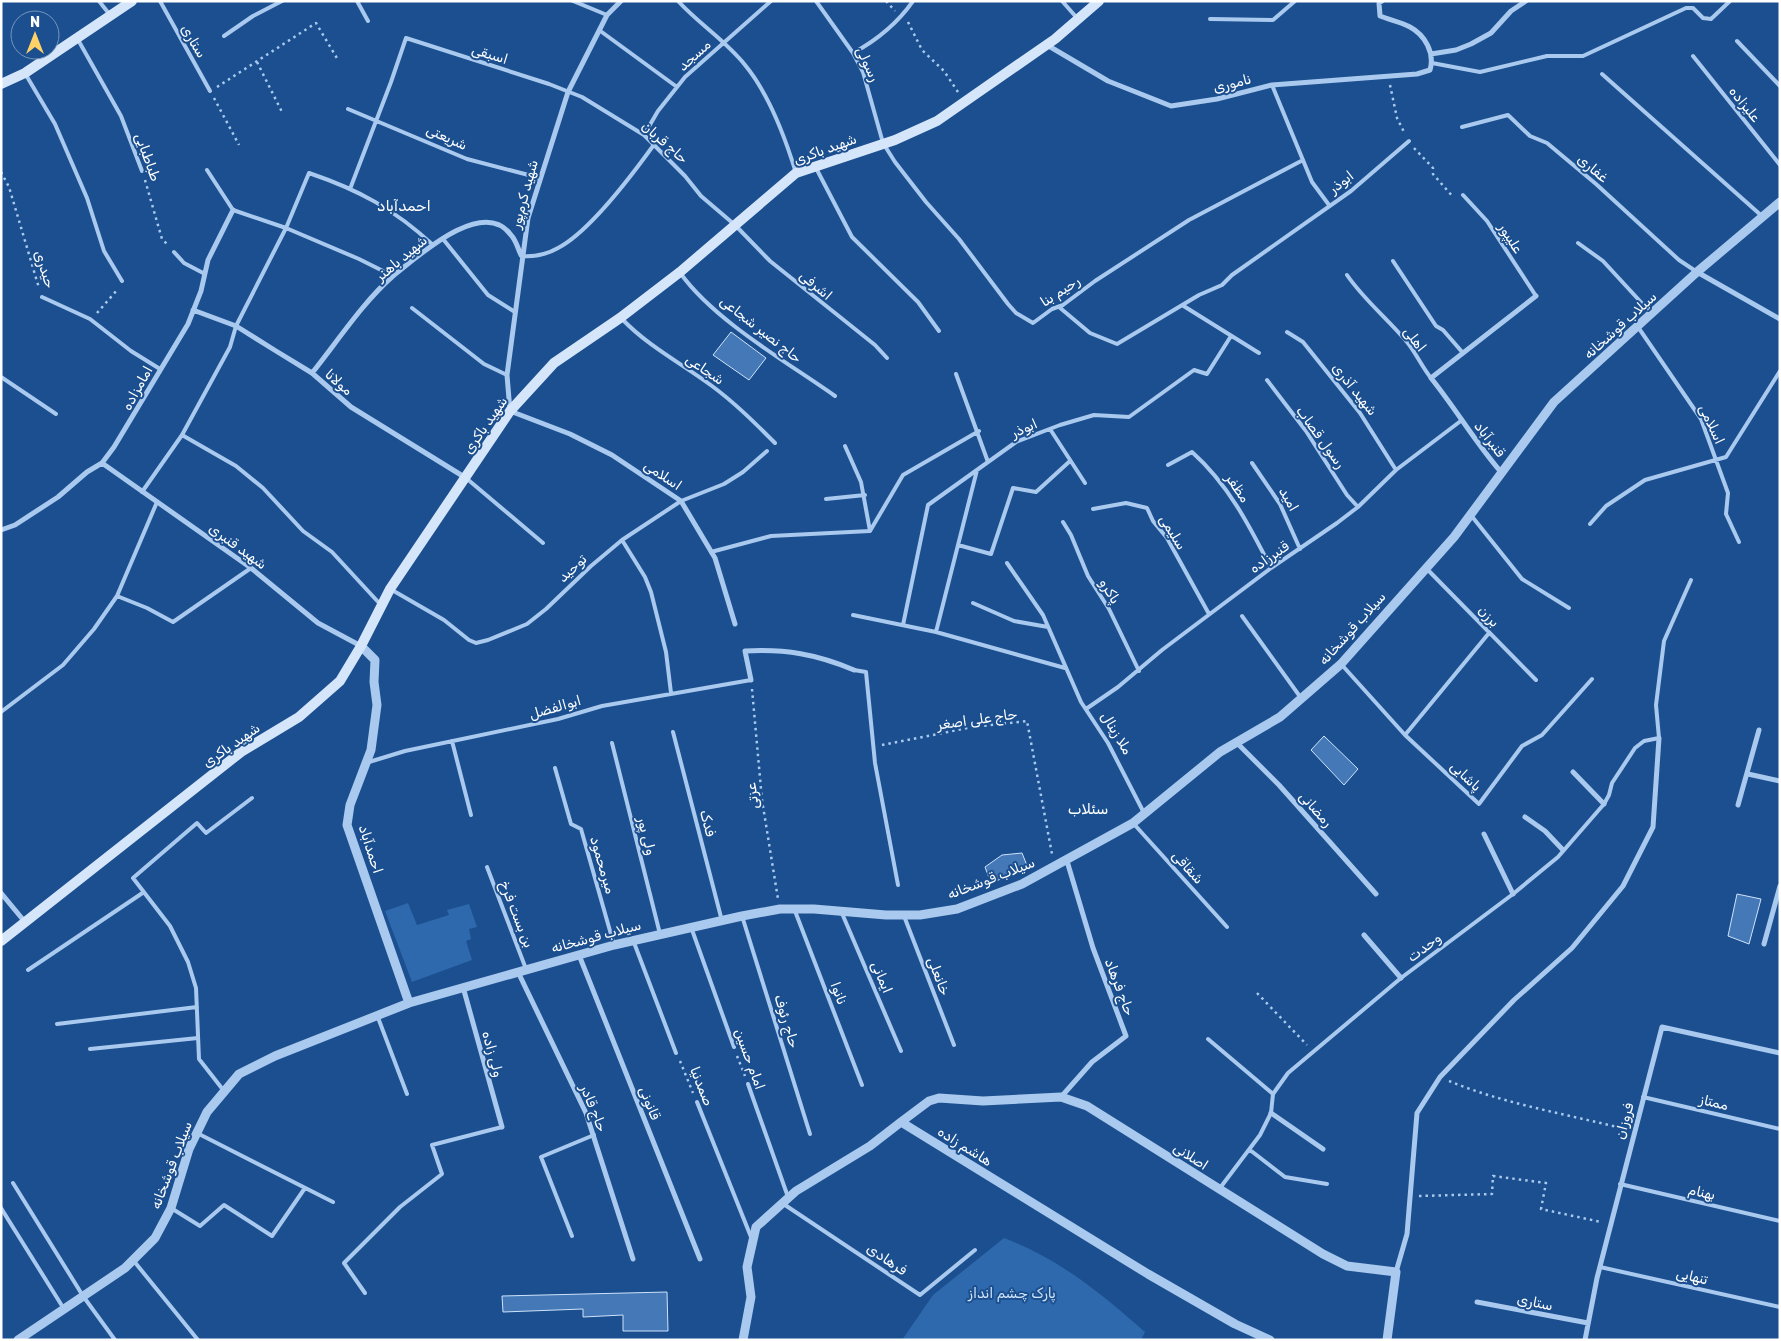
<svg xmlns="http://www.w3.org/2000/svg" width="1781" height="1341" font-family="Rubik,'Noto Naskh Arabic',sans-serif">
	<rect width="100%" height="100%" fill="#1b4f8f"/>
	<path fill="#2e69ad" d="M 408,903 L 417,925 L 449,915 L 447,910 L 469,904 L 477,927 L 469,929 L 471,939 L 466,941 L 472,960 L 412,982 L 385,911 Z
		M 1004,1238 C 1059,1259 1101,1293 1145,1332 L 1141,1340 L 902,1340 L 933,1295 Z"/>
	<path fill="#4478b7" stroke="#cfe3fa" d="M 731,332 L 766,358 L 749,380 L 713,355 Z
		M 1324,736 L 1358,769 L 1344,785 L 1311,750 Z
		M 1022,853 L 1028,868 L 991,883 L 985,867 L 1002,855 Z
		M 1737,894 L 1761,899 L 1749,944 L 1728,936 Z
		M 667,1292 L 668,1331 L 623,1331 L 623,1315 L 583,1317 L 583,1309 L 503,1312 L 502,1296 Z"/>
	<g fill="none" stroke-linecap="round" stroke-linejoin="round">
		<path stroke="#a9c9ee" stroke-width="2.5" stroke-dasharray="2.5 4" stroke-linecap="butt" d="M 886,1 L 895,11
			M 908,22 L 922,50 L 944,71 L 958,92
			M 257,62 L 283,114
			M 1390,85 L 1397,118 L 1405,134
			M 217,87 L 316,23 L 338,60
			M 214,98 L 239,145
			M 1414,148 L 1433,168 L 1433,174 L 1453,197
			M 1,172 L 9,187 L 39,288
			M 145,180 L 162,239 L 168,245
			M 97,313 L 118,289
			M 752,689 L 762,800 L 778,899
			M 882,745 L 973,727 L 1027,721 L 1052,854
			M 1257,993 L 1307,1045
			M 737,1056 L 745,1076
			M 680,1061 L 693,1093
			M 1449,1081 C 1505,1104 1566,1114 1625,1129
			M 1419,1196 L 1492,1194 L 1493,1176 L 1546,1183 L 1541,1209 L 1601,1222"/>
		<path stroke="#a9c9ee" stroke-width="4" d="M 99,1 L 110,15
			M 160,1 L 210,91
			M 357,1 L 368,21
			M 573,1 L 607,15
			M 678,1 C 699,24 726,41 745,65 C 769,94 785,137 796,173
			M 816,1 L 853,53 L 863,72 L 883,143 L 895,162 L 926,202 L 959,239 L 1008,304 L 1016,313 L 1033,323 L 1052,309 L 1063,305 L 1095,281 L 1189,220 L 1303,160
			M 1062,1 L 1077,18
			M 1210,19 L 1273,20 L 1295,1
			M 599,30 L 677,87
			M 224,36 L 253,16 L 282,1
			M 77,38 L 121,116 L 142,171
			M 1737,41 L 1780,86
			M 853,53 C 877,40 897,24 913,1
			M 1693,56 L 1780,165
			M 1432,63 L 1480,72 L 1547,56 L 1583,56 L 1686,8 L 1693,8 L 1703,18 L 1711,19 L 1730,1
			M 1602,74 L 1763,217
			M 26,75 L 55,124 L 87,198 L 104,251 L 122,281
			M 1272,85 L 1312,182 L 1329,205
			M 348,109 L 467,159 L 540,178
			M 1462,127 L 1508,115 L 1530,136 L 1547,143 L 1596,184 L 1679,260 L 1697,272
			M 644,135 L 658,111 L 685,77 L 771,1
			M 816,168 L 852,237 L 918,302 L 939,331
			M 207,170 L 233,210 L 286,228 L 359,259 L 393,276
			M 350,189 L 391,82 L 406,38 L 549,84 L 582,97 L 644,135 L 685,176 L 701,196 L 735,225 L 770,261 L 875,345 L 887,358
			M 1463,195 L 1487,221 L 1536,296
			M 443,239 L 488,295 L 515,312
			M 1578,243 L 1603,261 L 1650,312
			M 174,252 L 184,263 L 205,274
			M 521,256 C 535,257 546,255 558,248 C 589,232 632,175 653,146
			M 1393,261 L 1436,326 L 1443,330 L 1463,353
			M 681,274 C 715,321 787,362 835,396
			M 1347,275 C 1364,300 1388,319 1407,342 C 1416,353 1422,367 1431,378
			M 42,297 L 90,319 L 131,351 L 160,369
			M 1182,305 L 1259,353
			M 1059,307 L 1090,333 L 1117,344 L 1199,295 L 1222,285 L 1232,275 L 1351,191 L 1409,141
			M 412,308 L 484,364 L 507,375
			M 622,319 C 649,347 681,363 712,386 C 735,403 755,423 775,443
			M 1638,327 L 1701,419 L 1728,493 L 1726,514 L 1739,542
			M 1287,332 L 1303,342 L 1360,413 L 1396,470
			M 956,374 L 988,462
			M 1,377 L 56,414
			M 1267,380 L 1306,431 L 1347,495 L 1358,507
			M 1050,429 L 1085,483
			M 182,435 L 236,466 L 263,488 L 303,531 L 332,552 L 380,604
			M 1252,463 L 1280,504 L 1300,549
			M 1168,465 L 1192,452 C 1228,484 1249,525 1271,568
			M 466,478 L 543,543
			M 142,492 L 182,435 L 230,347 L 236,326 L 286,228 L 309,173 C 359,190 394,209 433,245
			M 826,499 L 865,495
			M 1093,509 L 1126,503 L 1147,508 L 1153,521 L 1167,538 L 1209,614
			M 1470,514 L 1522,579 L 1569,608
			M 1063,522 L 1071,535 L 1088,576 L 1109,609 L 1139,671
			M 1590,524 L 1606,506 L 1645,480 L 1726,457 L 1780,371
			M 870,531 L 903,475 L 979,431
			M 622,540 L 645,577 L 651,592 L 666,652 L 671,693
			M 958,545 L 991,554 L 1013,488 L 1036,492 L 1070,461
			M 711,552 L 771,536 L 870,531 L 861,482 L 845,446
			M 1007,563 L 1043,615 L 1081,702 L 1108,743 L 1144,813
			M 1426,568 L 1536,680
			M 392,590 L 444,620 L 469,640 L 476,643 L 488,640 L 527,624 L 546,609 L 591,566 L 622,540 L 681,501 L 724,484 L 743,472 L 767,451
			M 117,596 L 157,502
			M 973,603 L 1014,621 L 1048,627
			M 853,615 L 936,632 L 1065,668
			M 1242,616 L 1301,698
			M 903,625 L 928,505 L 1016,442 L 1060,425 L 1094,415 L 1129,417 L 1194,370 L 1207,374 L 1231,336
			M 936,632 L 977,470
			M 1341,664 L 1405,735 L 1479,804 L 1522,746 L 1542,735 L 1592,679
			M 854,670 L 866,672 L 875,763 L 898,885
			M 1086,709 L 1118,687 L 1162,650 L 1271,568 L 1337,523 L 1358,507 L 1396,470 L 1462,420
			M 1,712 L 63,665 L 94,629 L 117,596 L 147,608 L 173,622 L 251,568
			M 673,732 L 722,921
			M 1405,735 L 1489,633
			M 452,741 L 471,815
			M 612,743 L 660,934
			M 369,762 L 405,751 L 558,719 L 602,706 L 751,680
			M 555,768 L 571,824 L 581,829 L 614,945
			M 1133,823 L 1227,927
			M 487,867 L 526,969
			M 795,911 L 862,1085
			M 841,911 L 901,1051
			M 742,916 L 810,1134
			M 904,916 L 954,1045
			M 691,927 L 734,1047
			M 633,940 L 676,1053
			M 28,970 L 144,892
			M 377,1015 L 407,1094
			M 57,1024 L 197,1007
			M 1208,1039 L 1273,1094
			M 90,1049 L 198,1038
			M 748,1084 L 788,1197
			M 224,1091 L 199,1059 L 196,988 L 188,962 L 170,926 L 133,878 L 197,823 L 206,833 L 252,798
			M 1643,1097 L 1780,1129
			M 697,1102 L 751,1237
			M 197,1133 L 333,1202
			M 1250,1150 L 1285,1177 L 1327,1184
			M 13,1183 L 83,1296 L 115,1340
			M 1620,1184 L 1780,1221
			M 1220,1188 L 1260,1135 L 1271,1113 L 1273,1094 L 1288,1073 L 1401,978 L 1513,894 L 1558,857 L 1604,804 L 1609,795 L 1612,783 L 1635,748 L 1644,741 L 1659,738 L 1656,705 L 1664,641 L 1691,580
			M 782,1203 L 920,1295 L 975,1250
			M 1,1208 L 64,1309
			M 171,1208 L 200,1226 L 224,1205 L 272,1236 L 305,1188
			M 572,1236 L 541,1157 L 594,1135
			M 133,1260 L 198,1340
			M 1600,1267 L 1780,1307
			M 365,1293 L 344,1263 L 400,1207 L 442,1174 L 432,1145 L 502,1127"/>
		<path stroke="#a9c9ee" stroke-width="5" d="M 621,1 L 607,15 L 568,92 L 528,218 L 507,375 L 510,411 L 570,434 L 612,455 L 681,501 L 715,558 L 735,624
			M 1047,45 L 1108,81 L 1171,106 L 1217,99 L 1272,85 L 1417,74 L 1430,70 C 1435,53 1425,35 1410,27 C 1401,22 1390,20 1380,16 L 1379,3 L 1382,1
			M 1431,54 L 1456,50 L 1471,44 L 1491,33 L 1511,11 L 1526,1
			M 1697,272 L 1780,319
			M 193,310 L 236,326 L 276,351 L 312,373 L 351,407 L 466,478
			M 312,373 C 337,342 363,302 393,276 C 417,257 483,196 511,235 C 516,240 518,249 521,255
			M 102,463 L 251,568 L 318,623 L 361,646
			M 1501,472 C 1475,442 1456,409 1431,378 L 1536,296
			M 1,530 L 15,525 L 58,497 L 87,472 L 102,463 L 114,447 L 188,324 L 201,291 L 208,260 L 233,210
			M 751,680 L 745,651 C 786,649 816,654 854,670
			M 1236,742 L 1279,785 L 1376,894
			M 1573,772 L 1604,804
			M 1748,774 L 1780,781
			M 1738,805 L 1759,730
			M 1525,817 L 1545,831 L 1563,850
			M 1484,834 L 1513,894
			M 1,893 L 25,922
			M 1364,935 L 1401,978
			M 1764,944 L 1780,886
			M 579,955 L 700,1259
			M 518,972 L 586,1113 L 633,1259
			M 463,987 L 502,1127
			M 1061,1097 L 1092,1062 L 1126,1036 L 1093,948 L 1067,861
			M 1271,1113 L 1323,1149
			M 1396,1272 L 1407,1234 L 1417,1113 L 1440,1077 L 1514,1000 L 1572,948 L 1623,886 L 1653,827 L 1659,738
			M 1477,1302 L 1588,1323
			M 1585,1340 L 1597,1278 L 1662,1027 L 1780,1053"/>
		<path stroke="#a9c9ee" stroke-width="9" d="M 361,646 L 375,660 L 374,682 L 377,705 L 371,750 L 350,805 L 347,825 L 409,1003
			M 901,1122 L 929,1101 L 939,1098 L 983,1101 L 1061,1097 L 1087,1106 L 1323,1254 L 1347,1266 L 1396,1272 L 1387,1340
			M 18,1340 L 125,1268 L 155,1238 L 171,1208 L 189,1149 L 207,1112 L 239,1074 L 275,1056 L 409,1003 L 614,945 L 742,916 L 780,909 L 814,909 L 886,915 L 920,915 L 957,909 L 1022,884 L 1133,823 L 1220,752 L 1280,717 L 1341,664 L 1454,537 L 1554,402 L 1697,272 L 1780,202
			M 743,1340 L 751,1297 L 747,1267 L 756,1227 L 796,1191 L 870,1146 L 901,1122 L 1148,1274 L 1235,1324 L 1270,1340"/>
		<path stroke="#d6e6fa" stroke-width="10" d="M 1,84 L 25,73 L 132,1
			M 1,941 L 241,752 L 299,717 L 340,681 L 361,646 L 390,589 L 510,411 L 554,363 L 620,318 L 680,272 L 796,173 L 895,140 L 937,121 L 1055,39 L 1099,1"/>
	</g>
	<g text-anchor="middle" stroke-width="4" stroke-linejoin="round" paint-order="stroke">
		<g font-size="14" fill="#fff" stroke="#1b4f8f">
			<text transform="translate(194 41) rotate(59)" y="5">ستاری</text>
			<text transform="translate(490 54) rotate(17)" y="5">اسبقی</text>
			<text transform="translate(694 55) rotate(-42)" y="5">مسجد</text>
			<text transform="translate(868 64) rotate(65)" y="5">رسولی</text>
			<text transform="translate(1232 83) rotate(-14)" y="5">ناموری</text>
			<text transform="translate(1745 104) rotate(51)" y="5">علیزاده</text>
			<text transform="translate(447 137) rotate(24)" y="5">شریعتی</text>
			<text transform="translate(665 142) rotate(41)" y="5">حاج قربان</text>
			<text transform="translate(825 149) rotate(-20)" y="5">شهید باکری</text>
			<text transform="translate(148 157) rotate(70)" y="5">طباطبایی</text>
			<text transform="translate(1593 168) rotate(39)" y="5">غفاری</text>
			<text transform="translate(1341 182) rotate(-38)" y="5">ابوذر</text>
			<text transform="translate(524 194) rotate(-75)" y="5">شهید کرم‌پور</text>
			<text transform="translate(1511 238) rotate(58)" y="5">علیپور</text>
			<text transform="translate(401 258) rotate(-40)" y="5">شهید باهنر</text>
			<text transform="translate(45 269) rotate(72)" y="5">حیدری</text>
			<text transform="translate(816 285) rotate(40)" y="5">اشرفی</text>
			<text transform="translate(1060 291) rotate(-33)" y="5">رحیم بنا</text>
			<text transform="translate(1620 325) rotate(-42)" y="5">سیلاب قوشخانه</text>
			<text transform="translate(761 329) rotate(38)" y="5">حاج نصیر شجاعی</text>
			<text transform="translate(1415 339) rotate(52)" y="5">اهلی</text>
			<text transform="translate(705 369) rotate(34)" y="5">شجاعی</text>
			<text transform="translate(339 382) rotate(41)" y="5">مولانا</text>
			<text transform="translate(137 388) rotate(-61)" y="5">امامزاده</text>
			<text transform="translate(1355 389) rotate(51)" y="5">شهید آذری</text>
			<text transform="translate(1712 424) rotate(65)" y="5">اسلامی</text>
			<text transform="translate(485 425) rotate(-55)" y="5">شهید باکری</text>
			<text transform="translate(1024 428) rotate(-24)" y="5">ابوذر</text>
			<text transform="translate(1321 437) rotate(54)" y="5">رسول قصاب</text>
			<text transform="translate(1490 439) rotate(52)" y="5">قنبرآباد</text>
			<text transform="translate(663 475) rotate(34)" y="5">اسلامی</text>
			<text transform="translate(1238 488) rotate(56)" y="5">مظفر</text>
			<text transform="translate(1289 499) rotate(61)" y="5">امید</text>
			<text transform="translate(1173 532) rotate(58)" y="5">سلیمی</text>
			<text transform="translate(238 546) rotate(36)" y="5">شهید قنبری</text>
			<text transform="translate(1269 557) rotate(-35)" y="5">قنبرزاده</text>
			<text transform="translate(572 568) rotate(-43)" y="5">توحید</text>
			<text transform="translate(1110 591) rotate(58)" y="5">پاکرو</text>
			<text transform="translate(1489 616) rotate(46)" y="5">برزن</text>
			<text transform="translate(1352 628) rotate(-48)" y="5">سیلاب قوشخانه</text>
			<text transform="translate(555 707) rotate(-16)" y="5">ابوالفضل</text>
			<text transform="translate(977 719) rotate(-8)" y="5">حاج علی اصغر</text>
			<text transform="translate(1117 733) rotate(59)" y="5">ملا زینال</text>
			<text transform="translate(231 745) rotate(-35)" y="5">شهید باکری</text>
			<text transform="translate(1466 776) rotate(43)" y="5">پاشایی</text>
			<text transform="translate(752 796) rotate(-97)" y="5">عزتی</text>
			<text transform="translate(1316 809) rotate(48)" y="5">رمضانی</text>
			<text transform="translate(708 823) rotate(75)" y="5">فدک</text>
			<text transform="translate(647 836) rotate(76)" y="5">ولی پور</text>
			<text transform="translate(371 849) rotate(72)" y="5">احمدآباد</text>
			<text transform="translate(603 865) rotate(74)" y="5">میرمحمود</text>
			<text transform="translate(1188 867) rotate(48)" y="5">شقاقی</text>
			<text transform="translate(991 878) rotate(-21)" y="5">سیلاب قوشخانه</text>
			<text transform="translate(517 914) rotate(69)" y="5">بن بست فرخ</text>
			<text transform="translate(596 936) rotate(-15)" y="5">سیلاب قوشخانه</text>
			<text transform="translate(1424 947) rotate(-37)" y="5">وحدت</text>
			<text transform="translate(939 976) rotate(69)" y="5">خانعلی</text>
			<text transform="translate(882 977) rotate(67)" y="5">ایمانی</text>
			<text transform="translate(1120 987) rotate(69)" y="5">حاج فرهاد</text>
			<text transform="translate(839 993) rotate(69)" y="5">نانوا</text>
			<text transform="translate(787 1021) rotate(73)" y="5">حاج رئوف</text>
			<text transform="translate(493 1054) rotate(75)" y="5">ولی زاده</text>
			<text transform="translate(750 1059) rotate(70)" y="5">امام حسین</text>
			<text transform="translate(702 1086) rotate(68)" y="5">صمدنیا</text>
			<text transform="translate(1714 1102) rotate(13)" y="5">ممتاز</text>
			<text transform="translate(650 1103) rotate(68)" y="5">قانونی</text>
			<text transform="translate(594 1108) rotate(68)" y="5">حاج قادر</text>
			<text transform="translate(1624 1121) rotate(-75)" y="5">فروزان</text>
			<text transform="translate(965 1146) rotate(32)" y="5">هاشم زاده</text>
			<text transform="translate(1191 1156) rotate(33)" y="5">اصلانی</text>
			<text transform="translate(171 1165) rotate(-69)" y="5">سیلاب قوشخانه</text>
			<text transform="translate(1702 1192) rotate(13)" y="5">بهنام</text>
			<text transform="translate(887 1259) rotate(34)" y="5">فرهادی</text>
			<text transform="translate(1692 1276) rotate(13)" y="5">تنهایی</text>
			<text transform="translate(1535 1302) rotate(11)" y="5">ستاری</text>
		</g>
		<g font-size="14" fill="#cfe3fa" stroke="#1b4f8f">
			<text x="1012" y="1298">پارک چشم انداز</text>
		</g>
		<g font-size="15" fill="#fff" stroke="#1b4f8f">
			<text x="404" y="211">احمدآباد</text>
			<text x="1088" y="814">سئلاب</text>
		</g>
	</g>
	<rect width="1781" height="1341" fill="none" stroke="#ffffff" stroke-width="5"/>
	<g transform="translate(35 35)"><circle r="24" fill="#1b4f8f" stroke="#7695bc"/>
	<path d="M0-4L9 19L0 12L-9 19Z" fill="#ffd166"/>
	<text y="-8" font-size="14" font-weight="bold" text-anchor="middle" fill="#ffffff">N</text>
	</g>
</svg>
